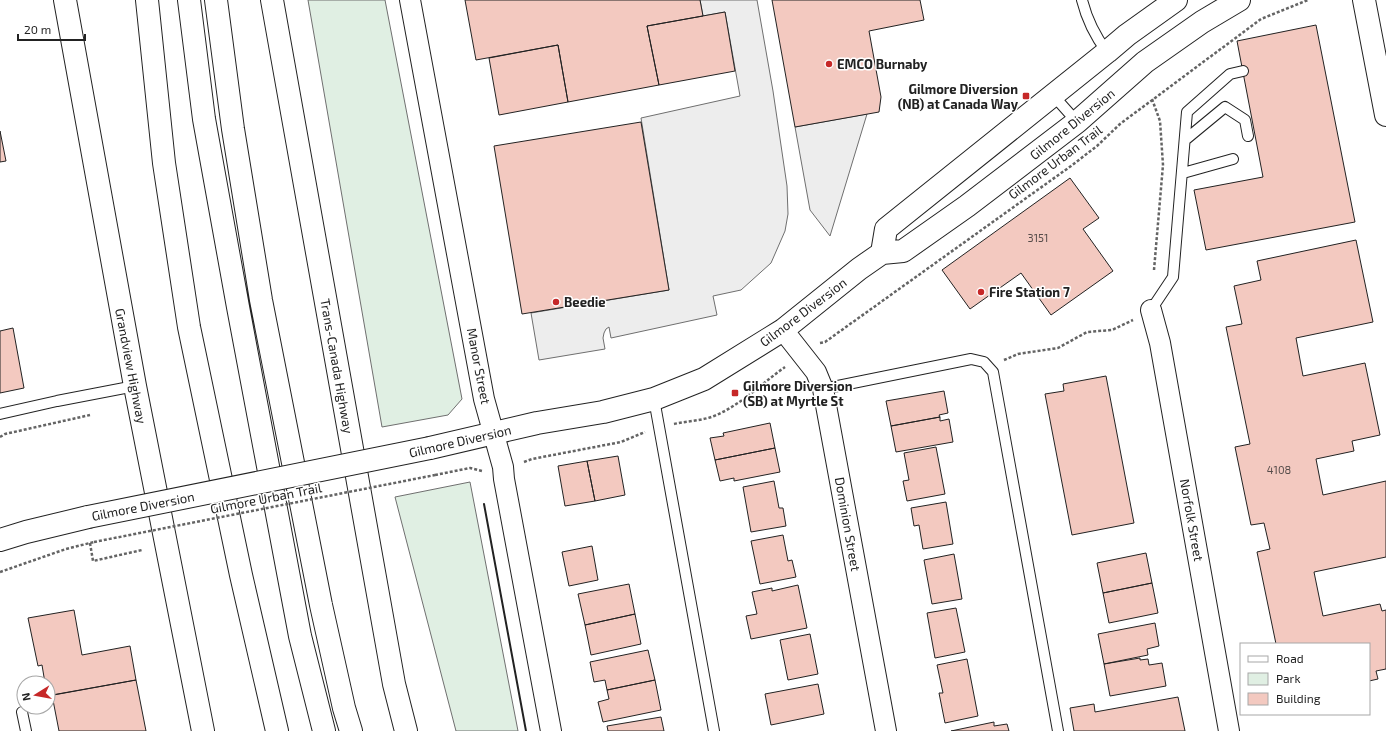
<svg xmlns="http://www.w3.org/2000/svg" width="1386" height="731" font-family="'Exo 2',sans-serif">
	<rect width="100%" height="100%" fill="#fff"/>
	<path fill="#e0efe3" stroke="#6f6f6f" d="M 308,0 L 385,0 L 462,399 L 448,415 L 382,427 Z
		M 470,482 L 518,731 L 456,731 L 395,497 Z"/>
	<path fill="#ededed" stroke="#6f6f6f" d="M 700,0 L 757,0 L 773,91 L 787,186 L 788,214 L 785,231 L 771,263 L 741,290 L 713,296 L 717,315 L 611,338 L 609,327 L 606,329 L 604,333 L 603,338 L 605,349 L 539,360 L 531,313 L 669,290 L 641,118 L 740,96 L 725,12 L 703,16 Z
		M 867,114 L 830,236 L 810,210 L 795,127 Z"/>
	<path fill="#f3c9c0" stroke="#222" d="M 465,0 L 700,0 L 703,16 L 647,26 L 659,85 L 568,102 L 558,45 L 476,60 Z
		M 772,0 L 920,0 L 924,20 L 869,31 L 881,97 L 879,112 L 795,127 Z
		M 725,12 L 735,71 L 659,85 L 647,26 Z
		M 1316,25 L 1355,222 L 1206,250 L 1194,190 L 1263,177 L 1237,41 Z
		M 558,45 L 568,102 L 499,115 L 489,58 Z
		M 641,122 L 669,290 L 522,314 L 494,146 Z
		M 0,131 L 6,161 L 0,162 Z
		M 1070,178 L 1099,218 L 1083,229 L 1113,271 L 1051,315 L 1021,273 L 970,309 L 942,270 Z
		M 1356,240 L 1373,322 L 1296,338 L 1303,376 L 1365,363 L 1380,435 L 1352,441 L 1354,451 L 1316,459 L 1323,495 L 1386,481 L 1386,557 L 1314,572 L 1323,616 L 1380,604 L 1382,611 L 1386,610 L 1386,669 L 1376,671 L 1378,679 L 1369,681 L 1369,644 L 1276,644 L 1257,552 L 1270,549 L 1264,523 L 1251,525 L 1235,447 L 1250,444 L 1226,327 L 1242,324 L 1234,286 L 1261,280 L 1257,261 Z
		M 13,328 L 24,388 L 0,393 L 0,331 Z
		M 1106,376 L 1134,523 L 1072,535 L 1045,394 L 1064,391 L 1063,384 Z
		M 944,391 L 948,413 L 939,415 L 940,417 L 891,426 L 886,401 Z
		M 940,417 L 940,421 L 949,419 L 953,442 L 896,452 L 891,426 Z
		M 770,423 L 775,448 L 715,460 L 710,438 L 724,436 L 723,433 Z
		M 936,447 L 945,494 L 907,501 L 903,481 L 909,480 L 904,453 Z
		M 775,448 L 780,472 L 734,481 L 734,478 L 720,481 L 715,460 Z
		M 618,456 L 625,495 L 595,501 L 587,461 Z
		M 587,461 L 595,501 L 565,506 L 558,466 Z
		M 774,481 L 779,508 L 783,508 L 786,526 L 751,532 L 743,487 Z
		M 946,502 L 953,544 L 923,549 L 919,525 L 914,526 L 911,508 Z
		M 783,535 L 788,561 L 792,560 L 796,577 L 760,584 L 751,541 Z
		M 592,546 L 598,580 L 569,586 L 562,552 Z
		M 1146,553 L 1152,583 L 1103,593 L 1097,563 Z
		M 954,554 L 962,599 L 932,604 L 924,560 Z
		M 1152,583 L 1158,613 L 1109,623 L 1103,593 Z
		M 629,584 L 635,614 L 585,625 L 578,594 Z
		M 798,585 L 807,628 L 751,639 L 746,616 L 757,614 L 752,592 L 772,588 L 772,591 Z
		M 956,608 L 965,652 L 935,658 L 927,613 Z
		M 74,610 L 82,655 L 130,646 L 136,680 L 48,696 L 48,683 L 45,683 L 42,665 L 38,666 L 28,618 Z
		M 635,614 L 641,644 L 591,655 L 585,625 Z
		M 1155,623 L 1159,646 L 1147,649 L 1148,655 L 1104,664 L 1098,634 Z
		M 810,634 L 818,674 L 788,680 L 780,640 Z
		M 648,650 L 655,680 L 607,690 L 605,680 L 594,682 L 590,662 Z
		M 1140,658 L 1140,660 L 1148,659 L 1149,665 L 1162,663 L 1166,686 L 1110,696 L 1104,664 Z
		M 967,659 L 978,716 L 945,723 L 939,693 L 943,693 L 937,665 Z
		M 136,680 L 146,731 L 59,731 L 52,695 Z
		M 655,680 L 661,710 L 603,722 L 598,702 L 609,699 L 607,690 Z
		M 818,684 L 824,714 L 771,725 L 765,694 Z
		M 1178,697 L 1185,731 L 1074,731 L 1070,708 L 1094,704 L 1095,712 Z
		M 661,717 L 664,731 L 608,731 L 607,726 Z
		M 994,722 L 994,726 L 1007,724 L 1009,731 L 951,731 Z"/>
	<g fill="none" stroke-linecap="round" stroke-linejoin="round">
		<g stroke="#222" stroke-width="12">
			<path id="lane" d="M 1082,0 C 1087,20 1095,36 1107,52
				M 1053,95 L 1077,122
				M 1185,140 L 1225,107 L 1245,120 L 1248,136
				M 1183,173 L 1233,159
				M 1151,310 L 1173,277 L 1187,112 L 1230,74 L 1243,71
				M 823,389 L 971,359 L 984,362 L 993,372 L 1058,731
				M 654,399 L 714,731
				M 0,414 L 57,401 L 135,386
				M 22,712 L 26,731"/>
		</g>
		<g stroke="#222" stroke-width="22">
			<path id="street" d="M 410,0 L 484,399 L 503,467 L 504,479 L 551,731
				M 1151,310 L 1160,343 L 1229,731
				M 783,330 L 816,372 L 823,389 L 886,731"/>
		</g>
		<g stroke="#222" stroke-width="24">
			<path id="secondary" d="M 65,0 L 135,386 L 203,731
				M 1364,0 L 1386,115
				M 882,253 L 886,229 L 1107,52 L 1127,35 L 1176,0
				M 430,448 L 537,423 L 603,412 L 654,399 L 704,379 L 783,330 L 859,269 L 882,253 L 903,251 L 967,206 L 1077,122 L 1145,62 L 1202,22 L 1239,0
				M 0,540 L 26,532 L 88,517"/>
		</g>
		<g stroke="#222" stroke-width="24">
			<path id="highway" d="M 147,0 L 164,163 L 189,327 L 241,575 L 277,731
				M 189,0 L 204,119 L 238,307 L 300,636 L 324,731
				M 216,0 L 233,129 L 261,300 L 321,605 L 344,708 L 351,731
				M 272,0 L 394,684 L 406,731"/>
		</g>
		<path stroke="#646464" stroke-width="2.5" stroke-dasharray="3 2" stroke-linecap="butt" d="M 1152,99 L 1160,121 L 1163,165 L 1154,270
			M 820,343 L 825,342 L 1071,166 L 1097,146 L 1120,124 L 1261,19 L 1308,0
			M 1004,360 L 1018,354 L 1058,348 L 1087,332 L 1112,330 L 1133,320
			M 674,424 C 687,421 701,421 714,416 C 741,405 761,384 785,367
			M 0,437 L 5,434 L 90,415
			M 524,462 L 532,459 L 621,442 L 645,432
			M 435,475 L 470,468 L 482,471
			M 90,543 L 93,561 L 142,550
			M 0,572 L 66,549 L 94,542"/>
		<use href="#lane" stroke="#fff" stroke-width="10"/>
		<use href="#street" stroke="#fff" stroke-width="20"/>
		<use href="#secondary" stroke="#fff" stroke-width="22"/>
		<use href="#highway" stroke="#fff" stroke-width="22"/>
		<g stroke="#222" stroke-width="24" stroke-linecap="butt">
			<path id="secondary-bridge" d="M 88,517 L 430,448"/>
		</g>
		<path stroke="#646464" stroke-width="2.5" stroke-dasharray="3 2" stroke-linecap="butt" d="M 94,542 L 435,475"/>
		<use href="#secondary-bridge" stroke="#fff" stroke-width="22"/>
		<path stroke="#222" stroke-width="2" d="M 484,504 L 526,731"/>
	</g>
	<g fill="#c62828" stroke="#fff" stroke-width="1.5">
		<circle cx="829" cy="64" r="4"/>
		<rect x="1022" y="92" width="8" height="8" rx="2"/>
		<circle cx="981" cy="292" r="4"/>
		<circle cx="556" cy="302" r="4"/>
		<rect x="731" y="389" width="8" height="8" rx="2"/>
	</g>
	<g text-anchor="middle" stroke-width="3" stroke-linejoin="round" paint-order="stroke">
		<g font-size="11" fill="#564c4a">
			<text x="1038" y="242">3151</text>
			<text x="1279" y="474">4108</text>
		</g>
		<g font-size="13" font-weight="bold" fill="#222" stroke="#fff" text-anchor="start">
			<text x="837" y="69">EMCO Burnaby</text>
			<text x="1018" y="94" text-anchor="end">Gilmore Diversion<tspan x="1018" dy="15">(NB) at Canada Way</tspan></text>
			<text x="989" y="297">Fire Station 7</text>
			<text x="564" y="307">Beedie</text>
			<text x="743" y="391">Gilmore Diversion<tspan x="743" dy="15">(SB) at Myrtle St</tspan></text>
		</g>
		<g font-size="13" fill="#222" stroke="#fff">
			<text transform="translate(1072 124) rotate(-39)" y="5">Gilmore Diversion</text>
			<text transform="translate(1055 162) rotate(-37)" y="5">Gilmore Urban Trail</text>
			<text transform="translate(803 312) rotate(-37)" y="5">Gilmore Diversion</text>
			<text transform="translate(131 366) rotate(79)" y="5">Grandview Highway</text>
			<text transform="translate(337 366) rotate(80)" y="5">Trans-Canada Highway</text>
			<text transform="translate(479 366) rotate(79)" y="5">Manor Street</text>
			<text transform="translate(460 441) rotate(-13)" y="5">Gilmore Diversion</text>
			<text transform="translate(266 498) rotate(-11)" y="5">Gilmore Urban Trail</text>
			<text transform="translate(143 506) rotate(-11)" y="5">Gilmore Diversion</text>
			<text transform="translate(1192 520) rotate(80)" y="5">Norfolk Street</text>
			<text transform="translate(848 524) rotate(80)" y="5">Dominion Street</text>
		</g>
	</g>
	<rect x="1240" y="643" width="130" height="72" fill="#ffffff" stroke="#a7a7a7"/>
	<rect x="1248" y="656" width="20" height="6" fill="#ffffff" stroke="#a7a7a7"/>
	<text x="1276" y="663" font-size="12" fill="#222222">Road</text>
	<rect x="1248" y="673" width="20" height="12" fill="#e0efe3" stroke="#a7a7a7"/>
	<text x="1276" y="683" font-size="12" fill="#222222">Park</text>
	<rect x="1248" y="693" width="20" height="12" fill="#f3c9c0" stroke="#a7a7a7"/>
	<text x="1276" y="703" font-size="12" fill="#222222">Building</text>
	<g transform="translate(36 695) rotate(259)"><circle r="19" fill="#ffffff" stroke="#a7a7a7"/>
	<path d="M0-3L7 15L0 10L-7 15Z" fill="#c62828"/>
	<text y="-6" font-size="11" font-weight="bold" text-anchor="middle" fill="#222222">N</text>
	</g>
	<path d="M18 34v6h67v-6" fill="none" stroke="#222222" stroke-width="2"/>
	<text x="24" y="34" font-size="12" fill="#222222" stroke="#ffffff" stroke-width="3" paint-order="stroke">20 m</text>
</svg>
